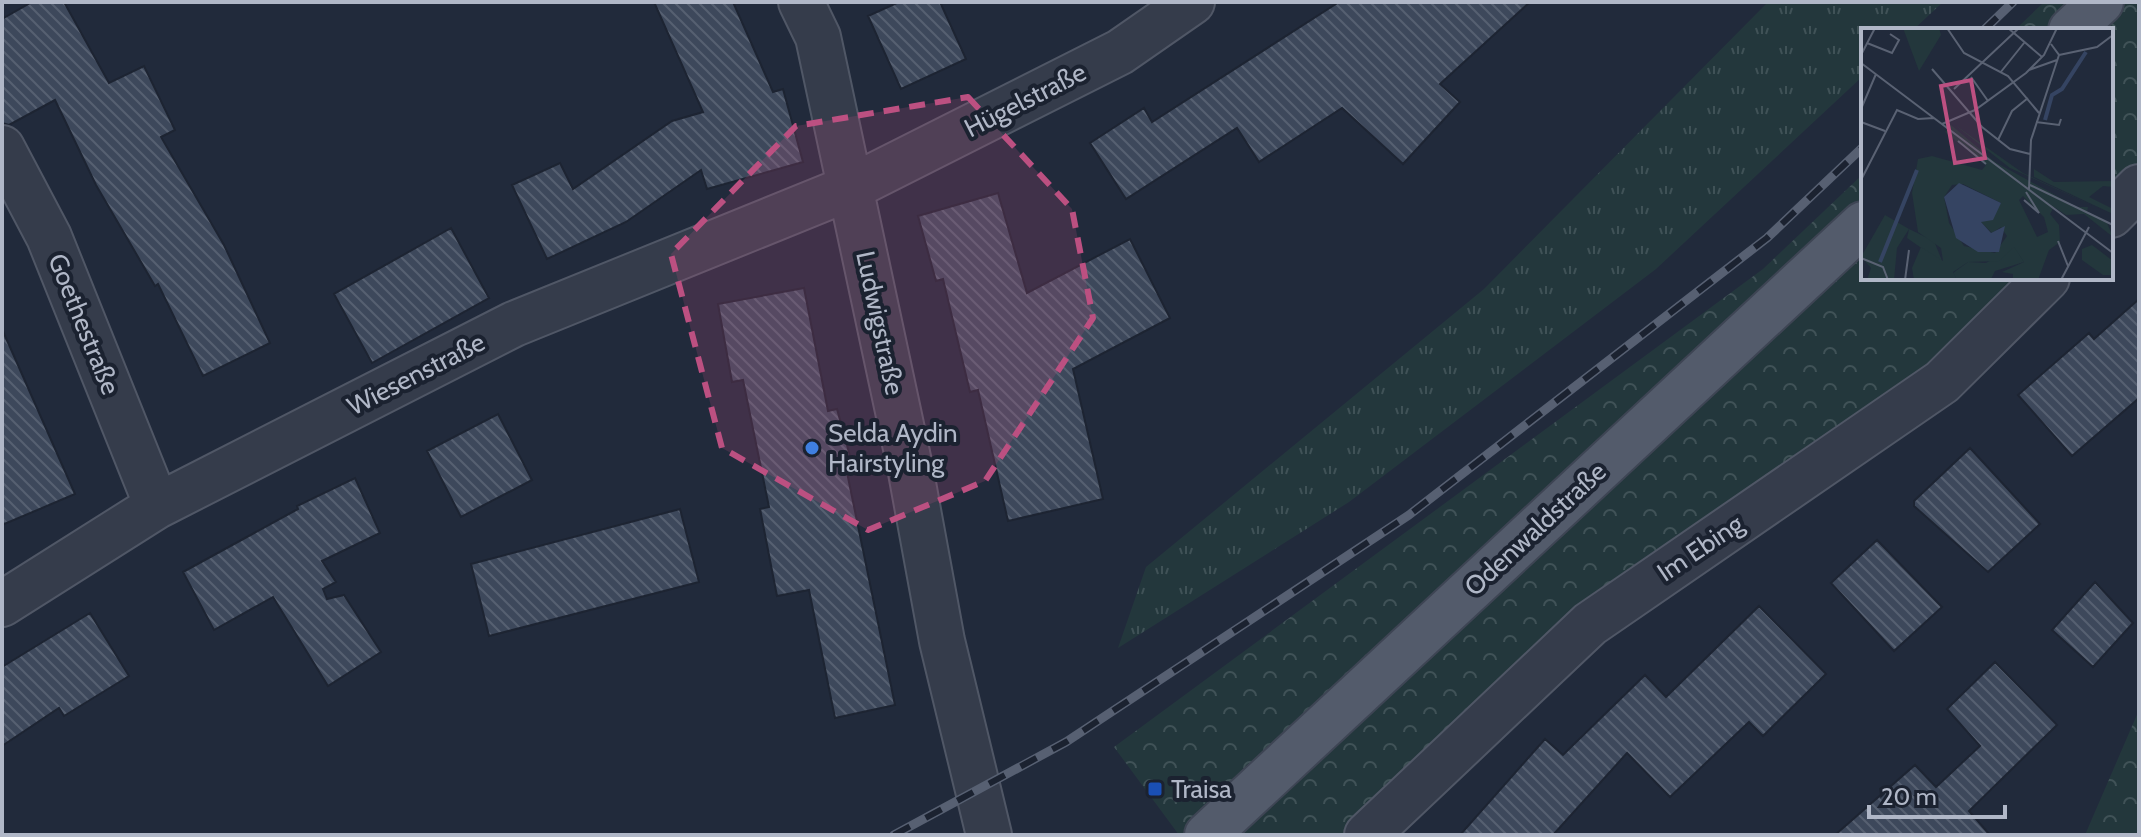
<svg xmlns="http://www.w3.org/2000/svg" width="2141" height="837" font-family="Cabin,sans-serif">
	<defs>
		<pattern id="grass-tufts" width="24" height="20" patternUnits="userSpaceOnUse" patternTransform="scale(2)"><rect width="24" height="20" fill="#23373c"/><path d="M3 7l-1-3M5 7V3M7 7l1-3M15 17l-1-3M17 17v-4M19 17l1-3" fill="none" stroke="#405257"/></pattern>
		<pattern id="forest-crowns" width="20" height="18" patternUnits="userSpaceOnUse" patternTransform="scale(2)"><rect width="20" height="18" fill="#23373c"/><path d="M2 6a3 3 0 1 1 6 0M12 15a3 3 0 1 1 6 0" fill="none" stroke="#405257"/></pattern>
		<pattern id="building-back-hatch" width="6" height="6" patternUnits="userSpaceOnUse" patternTransform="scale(2)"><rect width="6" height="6" fill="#3d485b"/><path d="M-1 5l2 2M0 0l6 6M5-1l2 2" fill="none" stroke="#566071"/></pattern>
	</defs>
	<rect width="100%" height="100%" fill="#212a3b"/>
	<path fill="url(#grass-tufts)" d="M 1768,2 L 1943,2 L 1913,30 L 1863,30 L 1863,76 L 1656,269 L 1349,502 L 1118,648 L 1146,567 L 1484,289 Z"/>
	<path fill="url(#forest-crowns)" d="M 2044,2 L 2139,2 L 2139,187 L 2111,215 L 2111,30 L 2015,30 Z
		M 1863,174 L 1863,278 L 2047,278 L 1590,624 L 1367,835 L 1179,835 L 1114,747 L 1763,269 Z
		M 2139,710 L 2139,835 L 2085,835 Z"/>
	<path fill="url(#building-back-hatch)" stroke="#1d2432" stroke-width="2" d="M 32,2 L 64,2 L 109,83 L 144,66 L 175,130 L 161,137 L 224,245 L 270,343 L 203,376 L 158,284 L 155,286 L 96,185 L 55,100 L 9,125 L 2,123 L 2,19 Z
		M 654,2 L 733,2 L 773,92 L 783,89 L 803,162 L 707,189 L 701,170 L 626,222 L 547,259 L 512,185 L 560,163 L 573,189 L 672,121 L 703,112 Z
		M 899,2 L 940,2 L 966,59 L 901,89 L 868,16 Z
		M 1339,2 L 1530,2 L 1440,84 L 1460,102 L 1403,164 L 1342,108 L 1259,162 L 1237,128 L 1126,199 L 1090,143 L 1144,108 L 1152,122 Z
		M 998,193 L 1027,293 L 1130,239 L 1170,318 L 1073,369 L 1103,499 L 1008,521 L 978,390 L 970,392 L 943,279 L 936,281 L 918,216 Z
		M 451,228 L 489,298 L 372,363 L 334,294 Z
		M 804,288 L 828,411 L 837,409 L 850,456 L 844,458 L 895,705 L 835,718 L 809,590 L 777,596 L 760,509 L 769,507 L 743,380 L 732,382 L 718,304 Z
		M 2139,299 L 2139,398 L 2072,456 L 2018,395 L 2089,333 L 2094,339 Z
		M 2,329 L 75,494 L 2,525 Z
		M 498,414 L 532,480 L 461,517 L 427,451 Z
		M 1970,448 L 2040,524 L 1988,572 L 1914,506 L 1914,501 Z
		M 355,478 L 380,533 L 322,561 L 336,582 L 323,589 L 327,599 L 344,595 L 381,652 L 328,686 L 273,597 L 214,630 L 183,572 L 298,509 L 297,506 Z
		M 680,509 L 699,582 L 489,636 L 471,564 Z
		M 1877,540 L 1942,607 L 1894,651 L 1831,583 Z
		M 2095,582 L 2133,623 L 2093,667 L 2052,630 Z
		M 1759,606 L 1826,674 L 1763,736 L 1749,722 L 1670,797 L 1627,753 L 1553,835 L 1460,835 L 1545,739 L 1563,755 L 1645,675 L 1666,697 Z
		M 90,613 L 129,676 L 64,716 L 59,708 L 2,746 L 2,667 Z
		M 1995,662 L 2057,725 L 1969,811 L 1990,835 L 1835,835 L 1915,765 L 1936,787 L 1980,746 L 1947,709 Z"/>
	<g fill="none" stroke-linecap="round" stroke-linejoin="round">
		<g stroke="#505766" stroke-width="48">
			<path id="street" d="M 801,2 L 818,37 L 910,467 L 942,641 L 989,835
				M 2,148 L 49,237 L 157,506
				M 2111,215 L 2139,187
				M 2,604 L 157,506 L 514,324 L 852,187 L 1120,52 L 1192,2
				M 1367,835 L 1590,624 L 1942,382 L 2047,278"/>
		</g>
		<g stroke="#3e4554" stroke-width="48">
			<path id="primary" d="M 2071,30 L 2101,2
				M 1207,835 L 1863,224"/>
		</g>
		<use href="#street" stroke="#353c4b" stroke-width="44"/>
		<use href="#primary" stroke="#535b6b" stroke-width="44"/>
		<g stroke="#576072" stroke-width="9">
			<path id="rail" d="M 1984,30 L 2013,2
				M 894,835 L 1066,742 L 1409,515 L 1767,238 L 1863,147"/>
		</g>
		<use href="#rail" stroke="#1b2230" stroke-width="6" stroke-dasharray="18" stroke-linecap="butt"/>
	</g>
	<path fill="#bc5081" fill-opacity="0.2" stroke="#bc5081" stroke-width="6" stroke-dasharray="16 10" stroke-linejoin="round" d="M 968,97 L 1072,209 L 1093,318 L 985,481 L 868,530 L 722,448 L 671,254 L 796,126 Z"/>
	<circle fill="#3f7fe0" stroke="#1b2230" stroke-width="3" cx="812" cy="448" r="8"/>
	<rect fill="#1a4fb4" stroke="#1b2230" stroke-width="3" x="1147" y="781" width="16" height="16" rx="4"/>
	<g text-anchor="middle" stroke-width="8" stroke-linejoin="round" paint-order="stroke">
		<g font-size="26" fill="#b0b7c7" stroke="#1b2230">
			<text transform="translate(1025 100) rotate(-27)" y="9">Hügelstraße</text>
			<text transform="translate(880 323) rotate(78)" y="9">Ludwigstraße</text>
			<text transform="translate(84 324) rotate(68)" y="9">Goethestraße</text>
			<text transform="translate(416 374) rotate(-27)" y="9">Wiesenstraße</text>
			<text transform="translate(1535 529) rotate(-43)" y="9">Odenwaldstraße</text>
			<text transform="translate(1700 548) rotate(-34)" y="9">Im Ebing</text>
		</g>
		<g font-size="26" fill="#b0b7c7" stroke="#1b2230" text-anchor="start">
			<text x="828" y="442">Selda Aydin<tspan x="828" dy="30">Hairstyling</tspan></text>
			<text x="1171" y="798">Traisa</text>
		</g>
	</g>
	<g transform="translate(1861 28)">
		<rect width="252" height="252" fill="#212a3b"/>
		<path d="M 42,0 L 78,0 L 80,7 L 58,43 ZM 94,97 L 162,145 L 244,183 L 149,140 ZM 48,201 L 73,213 L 82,235 L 46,210 ZM 153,218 L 163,234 L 134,243 L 130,251 L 96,252 L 92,245 L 107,234 L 125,235 Z" fill="#23373c"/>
		<path d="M 90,97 L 134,134 L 216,179 L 227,179 L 226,184 L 246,195 L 252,209 L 223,186 L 205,187 L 193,179 L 189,186 L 198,197 L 199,214 L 188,222 L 177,252 L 152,252 L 152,246 L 141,244 L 163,234 L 153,219 L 138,233 L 107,234 L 92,244 L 96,252 L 53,252 L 51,240 L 60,219 L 82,233 L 80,220 L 57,204 L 51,165 L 57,131 L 71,128 L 121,142 L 125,137 L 84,104 ZM 102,156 L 140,175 L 120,194 L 131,205 L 140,199 L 146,208 L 134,225 L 103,218 L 88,195 L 83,169 L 91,157 ZM 162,168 L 183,189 L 187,204 L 176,209 L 158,172 ZM 173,141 L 193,154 L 252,153 L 252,159 L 242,158 L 228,169 L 252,181 L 252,186 L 173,149 ZM 24,187 L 48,201 L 36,220 L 33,252 L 6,252 L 10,240 L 0,229 Z" fill="#23373c" fill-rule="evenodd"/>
		<path d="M 231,217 L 252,233 L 251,247 L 242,247 L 221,232 L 221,221 Z" fill="#23373c"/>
		<path d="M 98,155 L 140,175 L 132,192 L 120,194 L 130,205 L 144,198 L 138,224 L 117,224 L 95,210 L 83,169 Z" fill="#354462"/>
		<path fill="none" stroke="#354462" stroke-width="4" d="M 184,92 L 191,67 L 201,61 L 225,24M 19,234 L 56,142"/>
		<path fill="none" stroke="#5a6273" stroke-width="2" d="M 86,0 L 103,25 L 147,48 L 178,85M 147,0 L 181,29M 6,15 L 31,25 L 38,12 L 29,6M 0,27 L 14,0M 198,27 L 236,19 L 252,7M 0,35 L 252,225M 71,41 L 121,99 L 149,121 L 169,126M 168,42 L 196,32M 139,45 L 163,15M 110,49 L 127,73M 93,61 L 158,0M 0,81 L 15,46M 0,94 L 24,103M 175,94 L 198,97 L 200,91M 81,96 L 114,82 L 165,45 L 183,27 L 196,0M 137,112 L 151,83 L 167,70M 97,113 L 125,136M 0,152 L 36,82 L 57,91 L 73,90M 169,157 L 252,197M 168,161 L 170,112 L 198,27 L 190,16M 163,172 L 178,185 L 165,164M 197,213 L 207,238M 0,230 L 22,239 L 27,252M 44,252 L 48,222M 200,252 L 228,199"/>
		<path fill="#bc5081" fill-opacity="0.15" stroke="#bc5081" stroke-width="4" d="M 110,52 L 124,130 L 94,135 L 80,58 Z"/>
		<rect width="252" height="252" fill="none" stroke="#b0b7c7" stroke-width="4"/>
	</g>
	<rect width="2141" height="837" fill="none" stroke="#b0b7c7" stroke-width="8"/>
	<path d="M1869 805v12h136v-12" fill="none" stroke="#b0b7c7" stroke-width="4"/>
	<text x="1881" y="805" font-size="24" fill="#b0b7c7" stroke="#1b2230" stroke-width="6" paint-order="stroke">20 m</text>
</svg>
